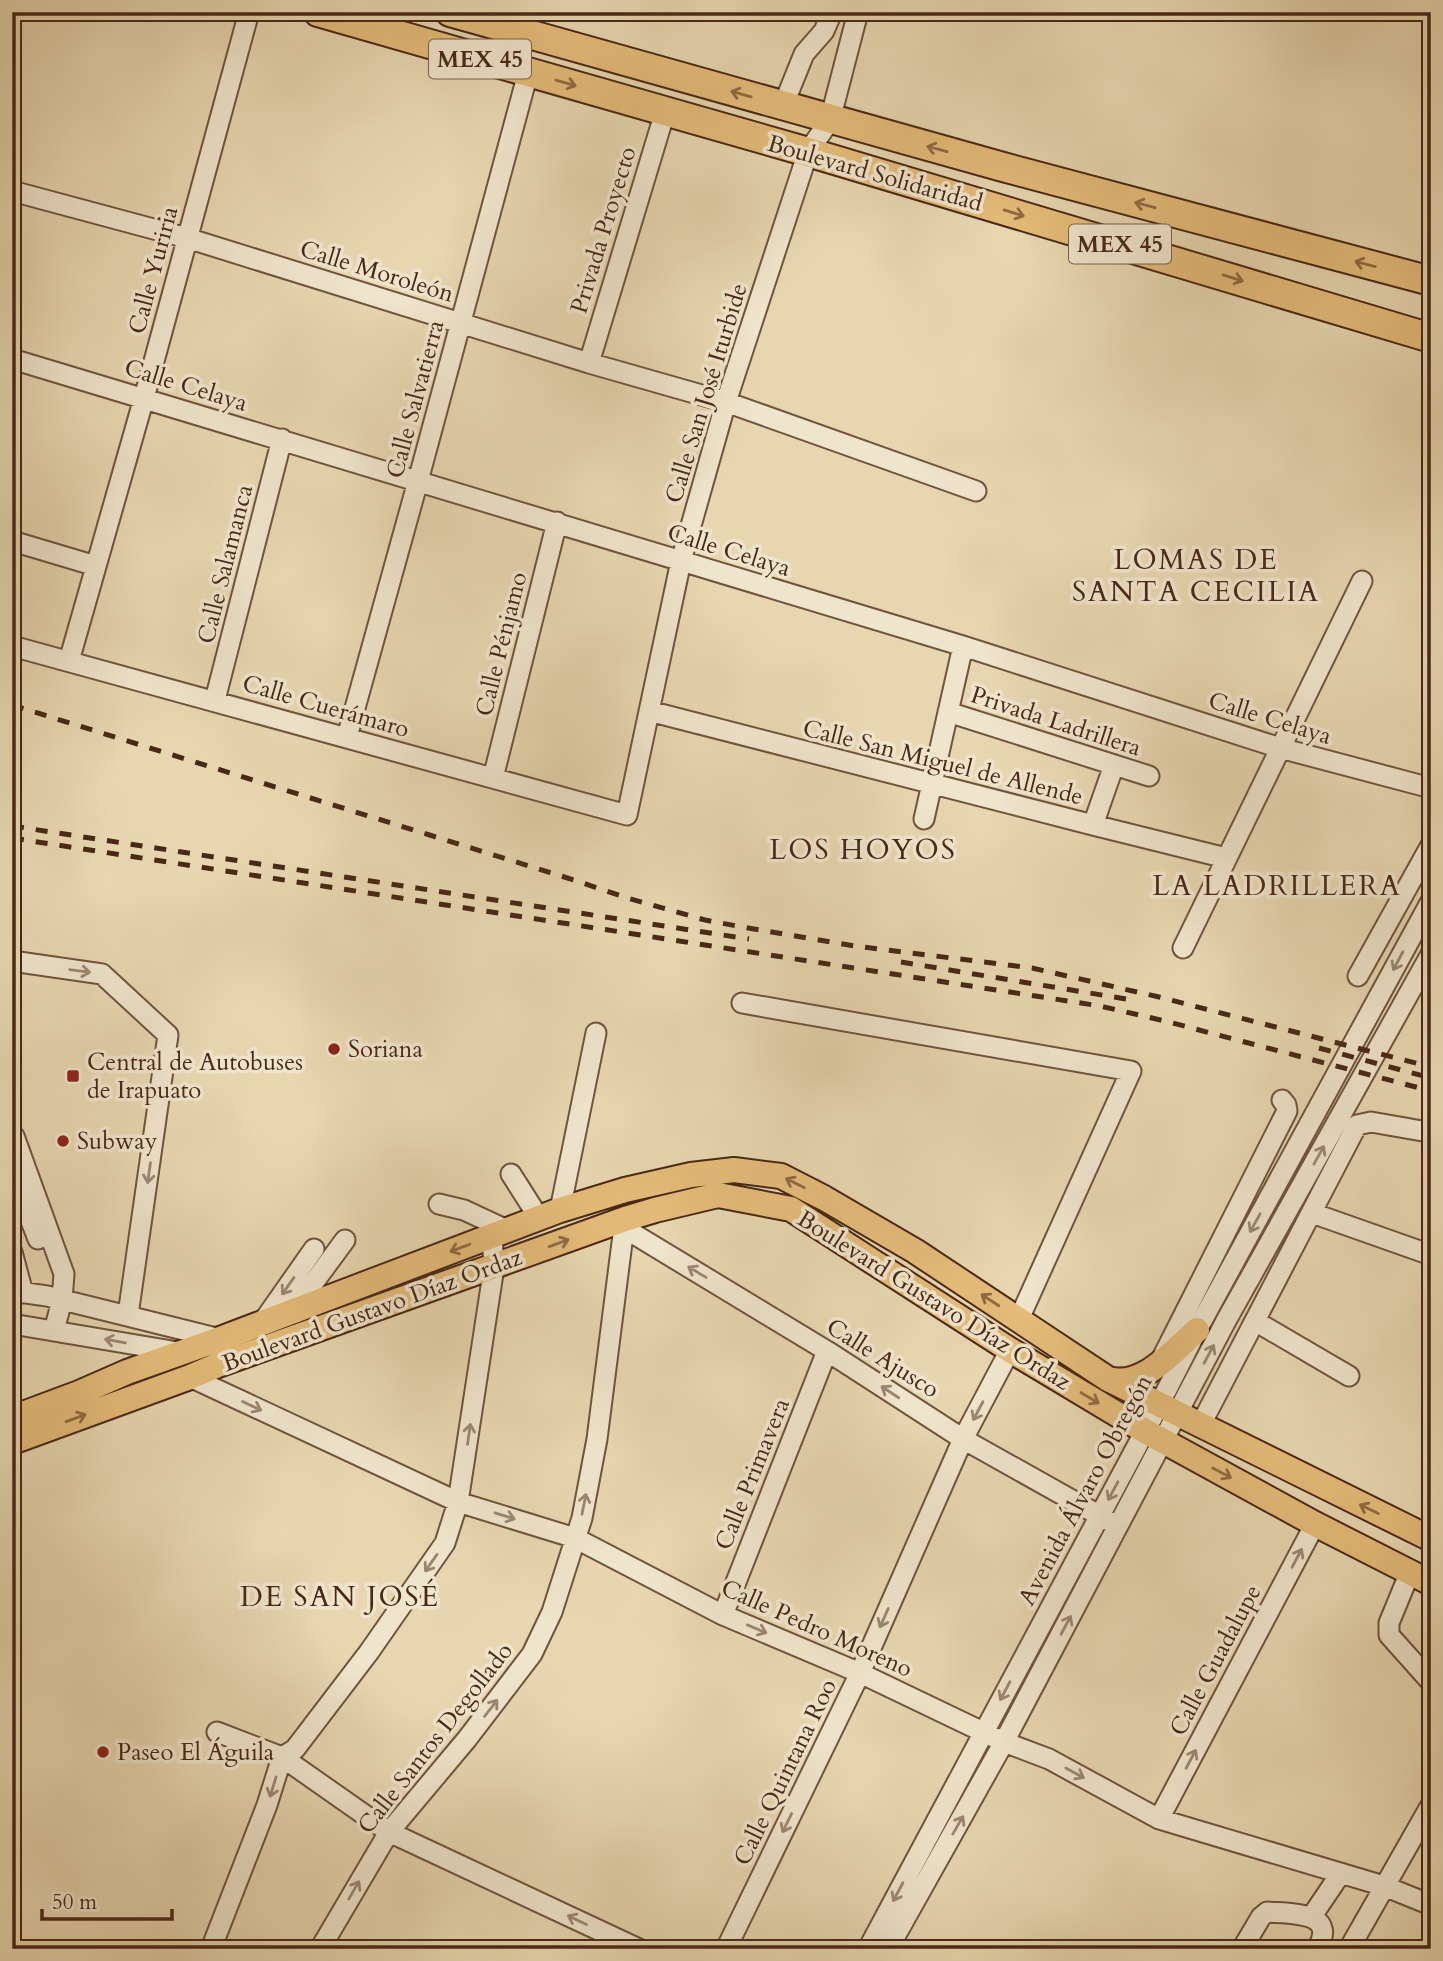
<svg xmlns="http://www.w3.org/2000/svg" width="1443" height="1961" font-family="Cardo,serif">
	<rect width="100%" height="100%" fill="#e7d6b0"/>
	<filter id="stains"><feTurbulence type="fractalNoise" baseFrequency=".00286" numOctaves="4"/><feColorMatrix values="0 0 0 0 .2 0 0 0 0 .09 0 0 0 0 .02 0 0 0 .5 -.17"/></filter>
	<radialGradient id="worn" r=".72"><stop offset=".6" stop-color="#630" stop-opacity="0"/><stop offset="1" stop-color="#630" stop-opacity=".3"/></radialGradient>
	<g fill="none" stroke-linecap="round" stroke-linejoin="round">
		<g stroke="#70543d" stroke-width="23">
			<path id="minor" d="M 783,106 L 804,54 L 824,31 L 832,12
				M 12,191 L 187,238 L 589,363 L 726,402 L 976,491
				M 12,359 L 963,646 L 1280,748 L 1431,788
				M 589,363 L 665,112
				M 12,541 L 96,566
				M 12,646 L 627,815 L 681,561 L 726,402 L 808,152 L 830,120 L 858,12
				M 69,661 L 144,398 L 249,12
				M 215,700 L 282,439
				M 649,711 L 1093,825 L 1226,858
				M 948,712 L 1149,776
				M 347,737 L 418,481 L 528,73
				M 493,778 L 557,522
				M 924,819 L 963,646
				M 1093,825 L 1114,765
				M 1183,948 L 1362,581
				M 12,961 L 102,974 L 168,1035 L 128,1315
				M 1358,976 L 1431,845
				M 742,1003 L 1131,1071 L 1019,1319
				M 12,1135 L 14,1136 L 64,1274 L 62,1300 L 54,1331
				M 511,1174 L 539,1218
				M 12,1175 L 24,1203
				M 12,1197 L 24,1203 L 38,1239
				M 439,1204 L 464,1210 L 507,1230
				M 560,1210 L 596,1033
				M 1312,1213 L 1431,1255
				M 624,1228 L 827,1351 L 963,1439 L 1111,1522
				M 12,1252 L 23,1293
				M 12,1291 L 47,1296 L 220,1339
				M 292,1312 L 345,1240
				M 1255,1321 L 1349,1376
				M 262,1323 L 314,1249
				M 12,1324 L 184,1353
				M 1161,1360 L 1287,1111 L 1286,1105 L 1282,1100
				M 190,1377 L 458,1502 L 575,1538 L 723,1615 L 860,1673 L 1004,1742 L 1049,1759 L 1159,1819 L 1384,1886 L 1431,1905
				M 1200,1426 L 1357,1125 L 1371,1122 L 1428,1132
				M 1410,1572 L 1389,1623 L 1389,1635 L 1431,1682
				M 723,1615 L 827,1351
				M 217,1732 L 282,1757 L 389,1832 L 639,1949
				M 1159,1819 L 1315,1524
				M 1312,1916 L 1341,1873
				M 211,1949 L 267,1805 L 282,1757 L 295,1749 L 369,1652 L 445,1543 L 458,1502 L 494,1267 L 492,1236
				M 320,1949 L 389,1832 L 467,1739 L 532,1654 L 552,1612 L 582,1518 L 597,1439 L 625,1219
				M 726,1949 L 860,1673 L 963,1439 L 1010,1350
				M 868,1949 L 1159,1405 L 1197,1330 L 1431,901
				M 888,1949 L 1004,1742 L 1227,1319 L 1431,954
				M 1242,1949 L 1261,1917 L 1267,1912 C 1291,1914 1339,1911 1317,1949
				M 1349,1949 L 1431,1805"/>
		</g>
		<g stroke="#492817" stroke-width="28">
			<path id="major" d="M 1108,1379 C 1143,1389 1174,1350 1197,1330
				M 12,1418 L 79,1393 L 127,1372 L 220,1339 L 560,1210 L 625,1190 L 691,1175 L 734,1170 L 781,1176 L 824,1198 L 915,1251 L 1108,1379 L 1431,1539
				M 12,1442 L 190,1377 L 218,1365 L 625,1219 L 655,1210 L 718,1195 L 791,1209 L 1010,1350 L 1145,1431 L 1315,1524 L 1431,1583"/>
		</g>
		<g stroke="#492817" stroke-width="32">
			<path id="highway" d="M 318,12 L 808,152 L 1431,338
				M 450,12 L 1003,167 L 1431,281"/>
		</g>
		<use href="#minor" stroke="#efe4cc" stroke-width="19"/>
		<use href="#major" stroke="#e4bb78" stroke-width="24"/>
		<use href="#highway" stroke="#e4bb78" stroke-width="28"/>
		<path stroke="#492817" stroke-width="5" stroke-dasharray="12 12" stroke-linecap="butt" d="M 12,705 L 574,880 L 627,898 L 705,920 L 742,927 L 855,946 L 1032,968 L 1159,997 L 1431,1067
			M 12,826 L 749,939
			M 12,838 L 1100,1006 L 1165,1021 L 1431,1091
			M 901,962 L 1126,999
			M 1319,1048 L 1431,1078"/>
	</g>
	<defs><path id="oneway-shaft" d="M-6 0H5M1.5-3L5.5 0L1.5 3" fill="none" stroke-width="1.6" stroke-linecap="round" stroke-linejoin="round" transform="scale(1.75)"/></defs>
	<g stroke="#8f6a43">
		<use href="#oneway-shaft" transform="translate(566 83) rotate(16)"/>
		<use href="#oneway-shaft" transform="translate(741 94) rotate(-164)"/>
		<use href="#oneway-shaft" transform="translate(937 149) rotate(-165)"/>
		<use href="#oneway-shaft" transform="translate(1145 205) rotate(-165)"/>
		<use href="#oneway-shaft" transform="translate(1014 213) rotate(17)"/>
		<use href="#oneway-shaft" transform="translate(1365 264) rotate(-165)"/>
		<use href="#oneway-shaft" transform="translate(1233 278) rotate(17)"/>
		<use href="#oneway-shaft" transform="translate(795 1183) rotate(-153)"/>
		<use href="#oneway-shaft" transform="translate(559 1243) rotate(-20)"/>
		<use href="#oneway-shaft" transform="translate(460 1248) rotate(159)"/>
		<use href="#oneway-shaft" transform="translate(990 1300) rotate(-147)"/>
		<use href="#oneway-shaft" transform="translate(1090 1398) rotate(31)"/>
		<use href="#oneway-shaft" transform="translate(76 1418) rotate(-20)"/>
		<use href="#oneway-shaft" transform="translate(1222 1473) rotate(28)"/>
		<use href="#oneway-shaft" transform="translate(1369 1509) rotate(-154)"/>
	</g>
	<g stroke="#9c8672">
		<use href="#oneway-shaft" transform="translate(1398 961) rotate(118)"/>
		<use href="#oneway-shaft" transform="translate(80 971) rotate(8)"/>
		<use href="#oneway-shaft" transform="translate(1319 1155) rotate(-61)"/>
		<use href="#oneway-shaft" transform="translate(149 1173) rotate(98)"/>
		<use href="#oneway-shaft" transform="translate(1255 1223) rotate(119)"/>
		<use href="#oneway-shaft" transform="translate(697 1272) rotate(-149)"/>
		<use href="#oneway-shaft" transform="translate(288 1286) rotate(125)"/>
		<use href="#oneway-shaft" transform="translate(115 1341) rotate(-170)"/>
		<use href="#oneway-shaft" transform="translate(1209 1354) rotate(-62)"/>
		<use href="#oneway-shaft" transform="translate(890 1392) rotate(-147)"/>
		<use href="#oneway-shaft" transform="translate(252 1406) rotate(25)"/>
		<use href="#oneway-shaft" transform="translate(978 1411) rotate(118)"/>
		<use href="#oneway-shaft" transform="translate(469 1434) rotate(-82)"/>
		<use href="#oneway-shaft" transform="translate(1113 1491) rotate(118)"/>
		<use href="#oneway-shaft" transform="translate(584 1504) rotate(-79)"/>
		<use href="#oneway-shaft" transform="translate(505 1516) rotate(17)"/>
		<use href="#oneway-shaft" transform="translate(1297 1558) rotate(-62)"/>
		<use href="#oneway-shaft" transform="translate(431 1563) rotate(125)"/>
		<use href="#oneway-shaft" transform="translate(884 1618) rotate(114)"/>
		<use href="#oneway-shaft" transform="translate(1066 1625) rotate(-62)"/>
		<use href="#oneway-shaft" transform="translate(757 1629) rotate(23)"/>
		<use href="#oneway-shaft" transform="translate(1005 1691) rotate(118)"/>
		<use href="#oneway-shaft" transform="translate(491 1708) rotate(-52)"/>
		<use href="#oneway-shaft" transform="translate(1191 1759) rotate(-62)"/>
		<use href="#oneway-shaft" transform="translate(1075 1773) rotate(29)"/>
		<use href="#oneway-shaft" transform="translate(273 1787) rotate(107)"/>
		<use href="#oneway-shaft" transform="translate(787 1823) rotate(116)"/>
		<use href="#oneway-shaft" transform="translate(958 1825) rotate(-60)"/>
		<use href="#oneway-shaft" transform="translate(354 1890) rotate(-60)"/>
		<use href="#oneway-shaft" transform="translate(898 1892) rotate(118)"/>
		<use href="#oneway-shaft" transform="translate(577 1920) rotate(-155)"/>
	</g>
	<g fill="#8f2418" stroke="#efe4cc" stroke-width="2.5">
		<circle cx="334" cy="1049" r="7"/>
		<rect x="66" y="1069" width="14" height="14" rx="3.5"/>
		<circle cx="63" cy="1141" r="7"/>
		<circle cx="103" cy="1752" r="7"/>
	</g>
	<g text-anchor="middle" stroke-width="7" stroke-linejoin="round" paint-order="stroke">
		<g fill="#efe4cc" stroke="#7b604d" stroke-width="2">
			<rect x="429" y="39.5" width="102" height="39" rx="5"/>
			<rect x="1069" y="224.5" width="102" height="39" rx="5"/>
		</g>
		<g font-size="23" font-weight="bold" fill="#492817">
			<text x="480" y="67">MEX 45</text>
			<text x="1120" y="252">MEX 45</text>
		</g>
		<g font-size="24" fill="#492817" stroke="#efe4cc">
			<text transform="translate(875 173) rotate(16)" y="8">Boulevard Solidaridad</text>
			<text transform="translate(603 230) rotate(-73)" y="8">Privada Proyecto</text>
			<text transform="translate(153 270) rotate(-75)" y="8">Calle Yuriria</text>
			<text transform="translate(377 271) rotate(17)" y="8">Calle Moroleón</text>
			<text transform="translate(186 385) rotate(17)" y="8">Calle Celaya</text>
			<text transform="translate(706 393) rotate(-73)" y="8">Calle San José Iturbide</text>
			<text transform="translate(415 399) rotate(-75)" y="8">Calle Salvatierra</text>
			<text transform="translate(729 550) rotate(17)" y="8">Calle Celaya</text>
			<text transform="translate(225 564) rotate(-76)" y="8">Calle Salamanca</text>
			<text transform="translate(501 644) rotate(-76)" y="8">Calle Pénjamo</text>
			<text transform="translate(326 706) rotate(16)" y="8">Calle Cuerámaro</text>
			<text transform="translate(1270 718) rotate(17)" y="8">Calle Celaya</text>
			<text transform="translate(1056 721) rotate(18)" y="8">Privada Ladrillera</text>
			<text transform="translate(943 762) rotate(14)" y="8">Calle San Miguel de Allende</text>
			<text transform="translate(934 1300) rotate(32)" y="8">Boulevard Gustavo Díaz Ordaz</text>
			<text transform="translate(372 1310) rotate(-20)" y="8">Boulevard Gustavo Díaz Ordaz</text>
			<text transform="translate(883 1358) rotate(32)" y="8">Calle Ajusco</text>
			<text transform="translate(752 1474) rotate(-68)" y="8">Calle Primavera</text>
			<text transform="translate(1085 1490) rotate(-62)" y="8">Avenida Álvaro Obregón</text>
			<text transform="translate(817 1628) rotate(24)" y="8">Calle Pedro Moreno</text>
			<text transform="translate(1215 1660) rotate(-62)" y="8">Calle Guadalupe</text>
			<text transform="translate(435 1738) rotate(-52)" y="8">Calle Santos Degollado</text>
			<text transform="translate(785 1772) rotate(-64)" y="8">Calle Quintana Roo</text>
		</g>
		<g font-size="24" fill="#492817" stroke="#efe4cc" text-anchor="start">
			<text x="348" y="1057">Soriana</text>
			<text x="87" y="1070">Central de Autobuses<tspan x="87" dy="28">de Irapuato</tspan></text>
			<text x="77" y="1149">Subway</text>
			<text x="117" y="1760">Paseo El Águila</text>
		</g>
		<g font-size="28" letter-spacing="2" fill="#492817" stroke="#efe4cc">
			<text x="1196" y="569">LOMAS DE<tspan x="1196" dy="32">SANTA CECILIA</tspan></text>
			<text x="863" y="859">LOS HOYOS</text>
			<text x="1277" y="895">LA LADRILLERA</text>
			<text x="340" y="1606">DE SAN JOSÉ</text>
		</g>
	</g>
	<rect width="1443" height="1961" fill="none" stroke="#e7d6b0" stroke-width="42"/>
	<rect x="14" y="14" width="1415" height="1933" fill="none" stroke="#492817" stroke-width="3.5"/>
	<rect x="21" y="21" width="1401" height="1919" fill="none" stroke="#492817" stroke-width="2"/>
	<path d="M42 1909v10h130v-10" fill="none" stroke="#492817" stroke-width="3.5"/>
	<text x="52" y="1909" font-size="21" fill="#492817" stroke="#efe4cc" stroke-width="5" paint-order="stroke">50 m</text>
	<rect width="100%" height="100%" filter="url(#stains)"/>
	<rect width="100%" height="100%" fill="url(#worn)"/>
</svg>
